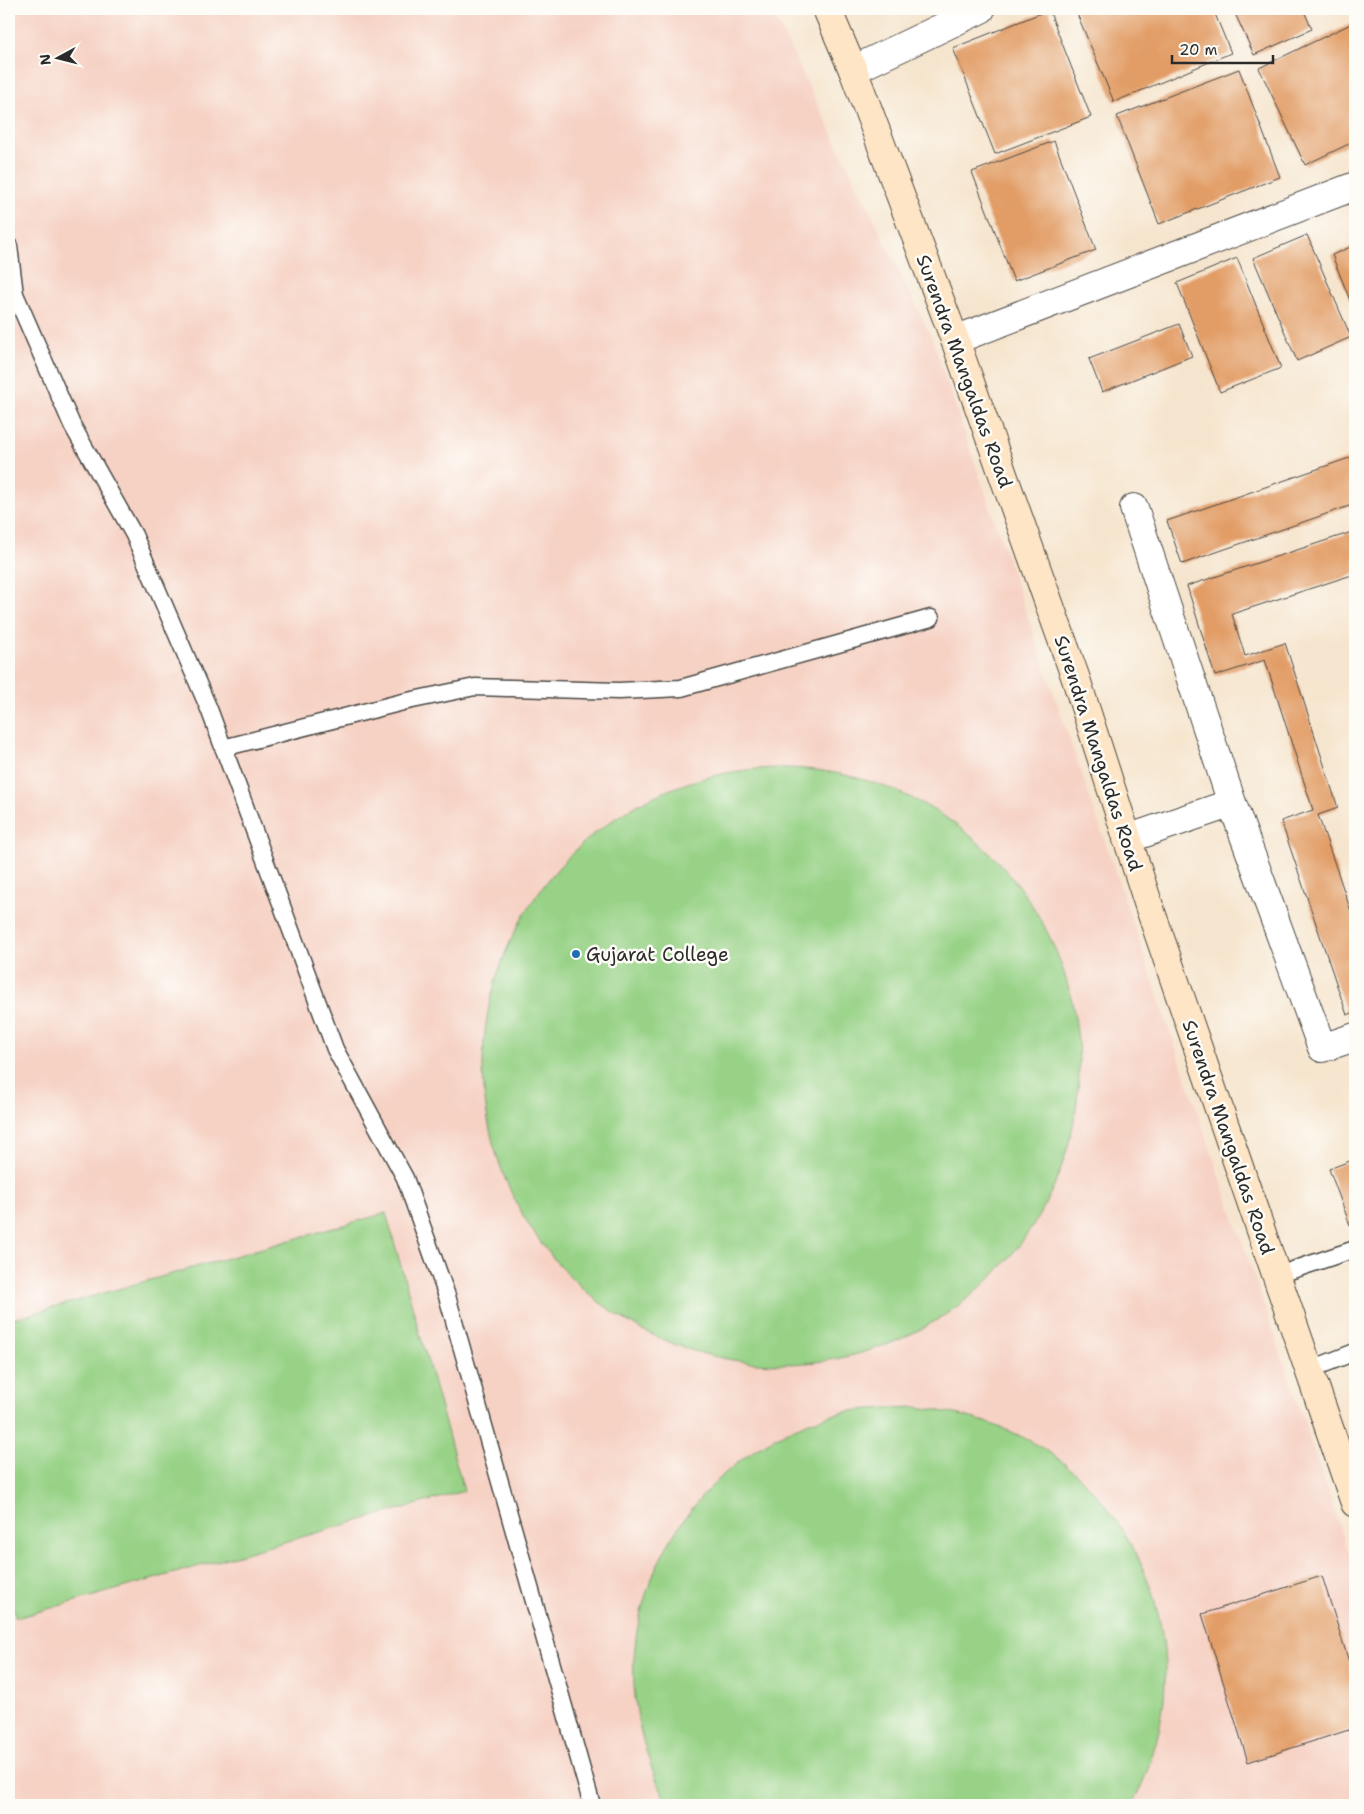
<svg xmlns="http://www.w3.org/2000/svg" width="1364" height="1814" font-family="'Shantell Sans',sans-serif">
	<rect width="100%" height="100%" fill="#fdfcf7"/>
	<filter id="ink" filterUnits="userSpaceOnUse"><feTurbulence type="fractalNoise" baseFrequency=".02" numOctaves="2"/><feDisplacementMap in="SourceGraphic" scale="10" xChannelSelector="R" yChannelSelector="G"/><feConvolveMatrix kernelMatrix="1 2 1 2 8 2 1 2 1" color-interpolation-filters="sRGB"/></filter>
	<filter id="wash" filterUnits="userSpaceOnUse"><feTurbulence type="fractalNoise" baseFrequency=".0096" numOctaves="4" result="noise"/><feDisplacementMap in="SourceGraphic" scale="20" xChannelSelector="R" yChannelSelector="G"/><feGaussianBlur stdDeviation="1.12" result="paint"/><feColorMatrix in="noise" values="0 0 0 0 0 0 0 0 0 0 0 0 0 0 0 0 0 1.4 0 .05"/><feComposite in="paint" operator="in"/></filter>
	<g filter="url(#wash)">
		<rect width="100%" height="100%" fill="#f6e5ce"/>
		<path fill="#f6d2c4" d="M 9,9 L 771,9 L 932,338 L 1355,1570 L 1355,1805 L 9,1805 Z"/>
		<path fill="#97d286" stroke="#617e58" d="M483 1066a298 298 0 1 1 596 0a298 298 0 1 1-596 0Z
			M 386,1213 L 464,1491 L 16,1618 L 9,1592 L 9,1320 Z
			M 916,1407 C 966,1414 1015,1427 1057,1458 C 1143,1524 1185,1637 1156,1742 C 1150,1764 1143,1786 1131,1805 L 668,1805 C 651,1771 639,1736 635,1697 C 621,1569 715,1441 840,1413 C 865,1408 890,1408 916,1407 Z"/>
		<g id="blocks">
			<path fill="#e29d66" d="M 1075,9 L 1213,9 L 1231,53 L 1114,102 Z
				M 1233,9 L 1303,9 L 1312,29 L 1254,55 Z
				M 1049,10 L 1091,117 L 995,154 L 953,48 Z
				M 1355,22 L 1355,141 L 1305,165 L 1259,68 Z
				M 1239,69 L 1280,177 L 1159,224 L 1117,116 Z
				M 1054,141 L 1096,250 L 1014,281 L 972,172 Z
				M 1307,235 L 1351,337 L 1297,361 L 1253,258 Z
				M 1355,245 L 1355,313 L 1332,255 Z
				M 1237,258 L 1281,368 L 1220,392 L 1177,283 Z
				M 1179,324 L 1192,356 L 1102,392 L 1089,359 Z
				M 1355,456 L 1355,504 L 1182,564 L 1167,521 Z
				M 1355,531 L 1355,574 L 1232,614 L 1245,656 L 1285,643 L 1338,808 L 1318,815 L 1355,923 L 1355,1012 L 1347,1015 L 1281,821 L 1313,810 L 1265,660 L 1215,676 L 1187,586 Z
				M 1355,1159 L 1355,1223 L 1350,1225 L 1329,1169 Z
				M 1322,1576 L 1355,1681 L 1355,1728 L 1248,1762 L 1202,1614 Z"/>
		</g>
	</g>
	<g filter="url(#ink)">
		<use href="#blocks" fill-opacity="0" stroke="#494743" stroke-width="1"/>
		<g fill="none" stroke-linecap="round" stroke-linejoin="round">
			<g stroke="#494743" stroke-width="19">
				<path id="lane" d="M 9,246 L 15,294 L 72,425 L 134,535 L 209,709 L 335,1049 L 405,1178 L 447,1296 L 592,1805
					M 223,748 L 403,702 L 475,687 L 619,691 L 681,688 L 931,618
					M 1278,1275 L 1355,1249
					M 1309,1370 L 1355,1352"/>
			</g>
			<g stroke="#494743" stroke-width="30">
				<path id="street" d="M 853,70 L 981,9
					M 955,340 L 1355,186
					M 1134,508 L 1232,803
					M 1127,839 L 1232,803 L 1322,1048 L 1355,1037"/>
			</g>
			<g stroke="#494743" stroke-width="30">
				<path id="secondary" d="M 827,9 L 853,70 L 955,340 L 1076,679 L 1149,906 L 1355,1503"/>
			</g>
			<use href="#lane" stroke="#fff" stroke-width="16"/>
			<use href="#street" stroke="#fff" stroke-width="28"/>
			<use href="#secondary" stroke="#fee5c5" stroke-width="28"/>
		</g>
	</g>
	<circle fill="#1f6fb2" stroke="#fdfcf7" stroke-width="2" cx="576" cy="954" r="5"/>
	<g text-anchor="middle" stroke-width="5" stroke-linejoin="round" paint-order="stroke">
		<g font-size="19" fill="#2b2b2b" stroke="#fdfcf7">
			<text transform="translate(965 371) rotate(70)" y="7">Surendra Mangaldas Road</text>
			<text transform="translate(1099 753) rotate(72)" y="7">Surendra Mangaldas Road</text>
			<text transform="translate(1229 1137) rotate(71)" y="7">Surendra Mangaldas Road</text>
		</g>
		<g font-size="19" fill="#2b2b2b" stroke="#fdfcf7" text-anchor="start">
			<text x="586" y="961">Gujarat College</text>
		</g>
	</g>
	<rect width="1364" height="1814" fill="none" stroke="#fdfcf7" stroke-width="30"/>
	<g transform="translate(58 58) rotate(263)" stroke="#fdfcf7" stroke-width="4" paint-order="stroke">
	<path d="M0-4L9 19L0 12L-9 19Z" fill="#2b2b2b"/>
	<text y="-8" font-size="14" font-weight="bold" text-anchor="middle" fill="#2b2b2b">N</text>
	</g>
	<path d="M1172 55v8h101v-8" fill="none" stroke="#2b2b2b" stroke-width="2.5"/>
	<text x="1179" y="55" font-size="15" fill="#2b2b2b" stroke="#fdfcf7" stroke-width="4" paint-order="stroke">20 m</text>
</svg>
